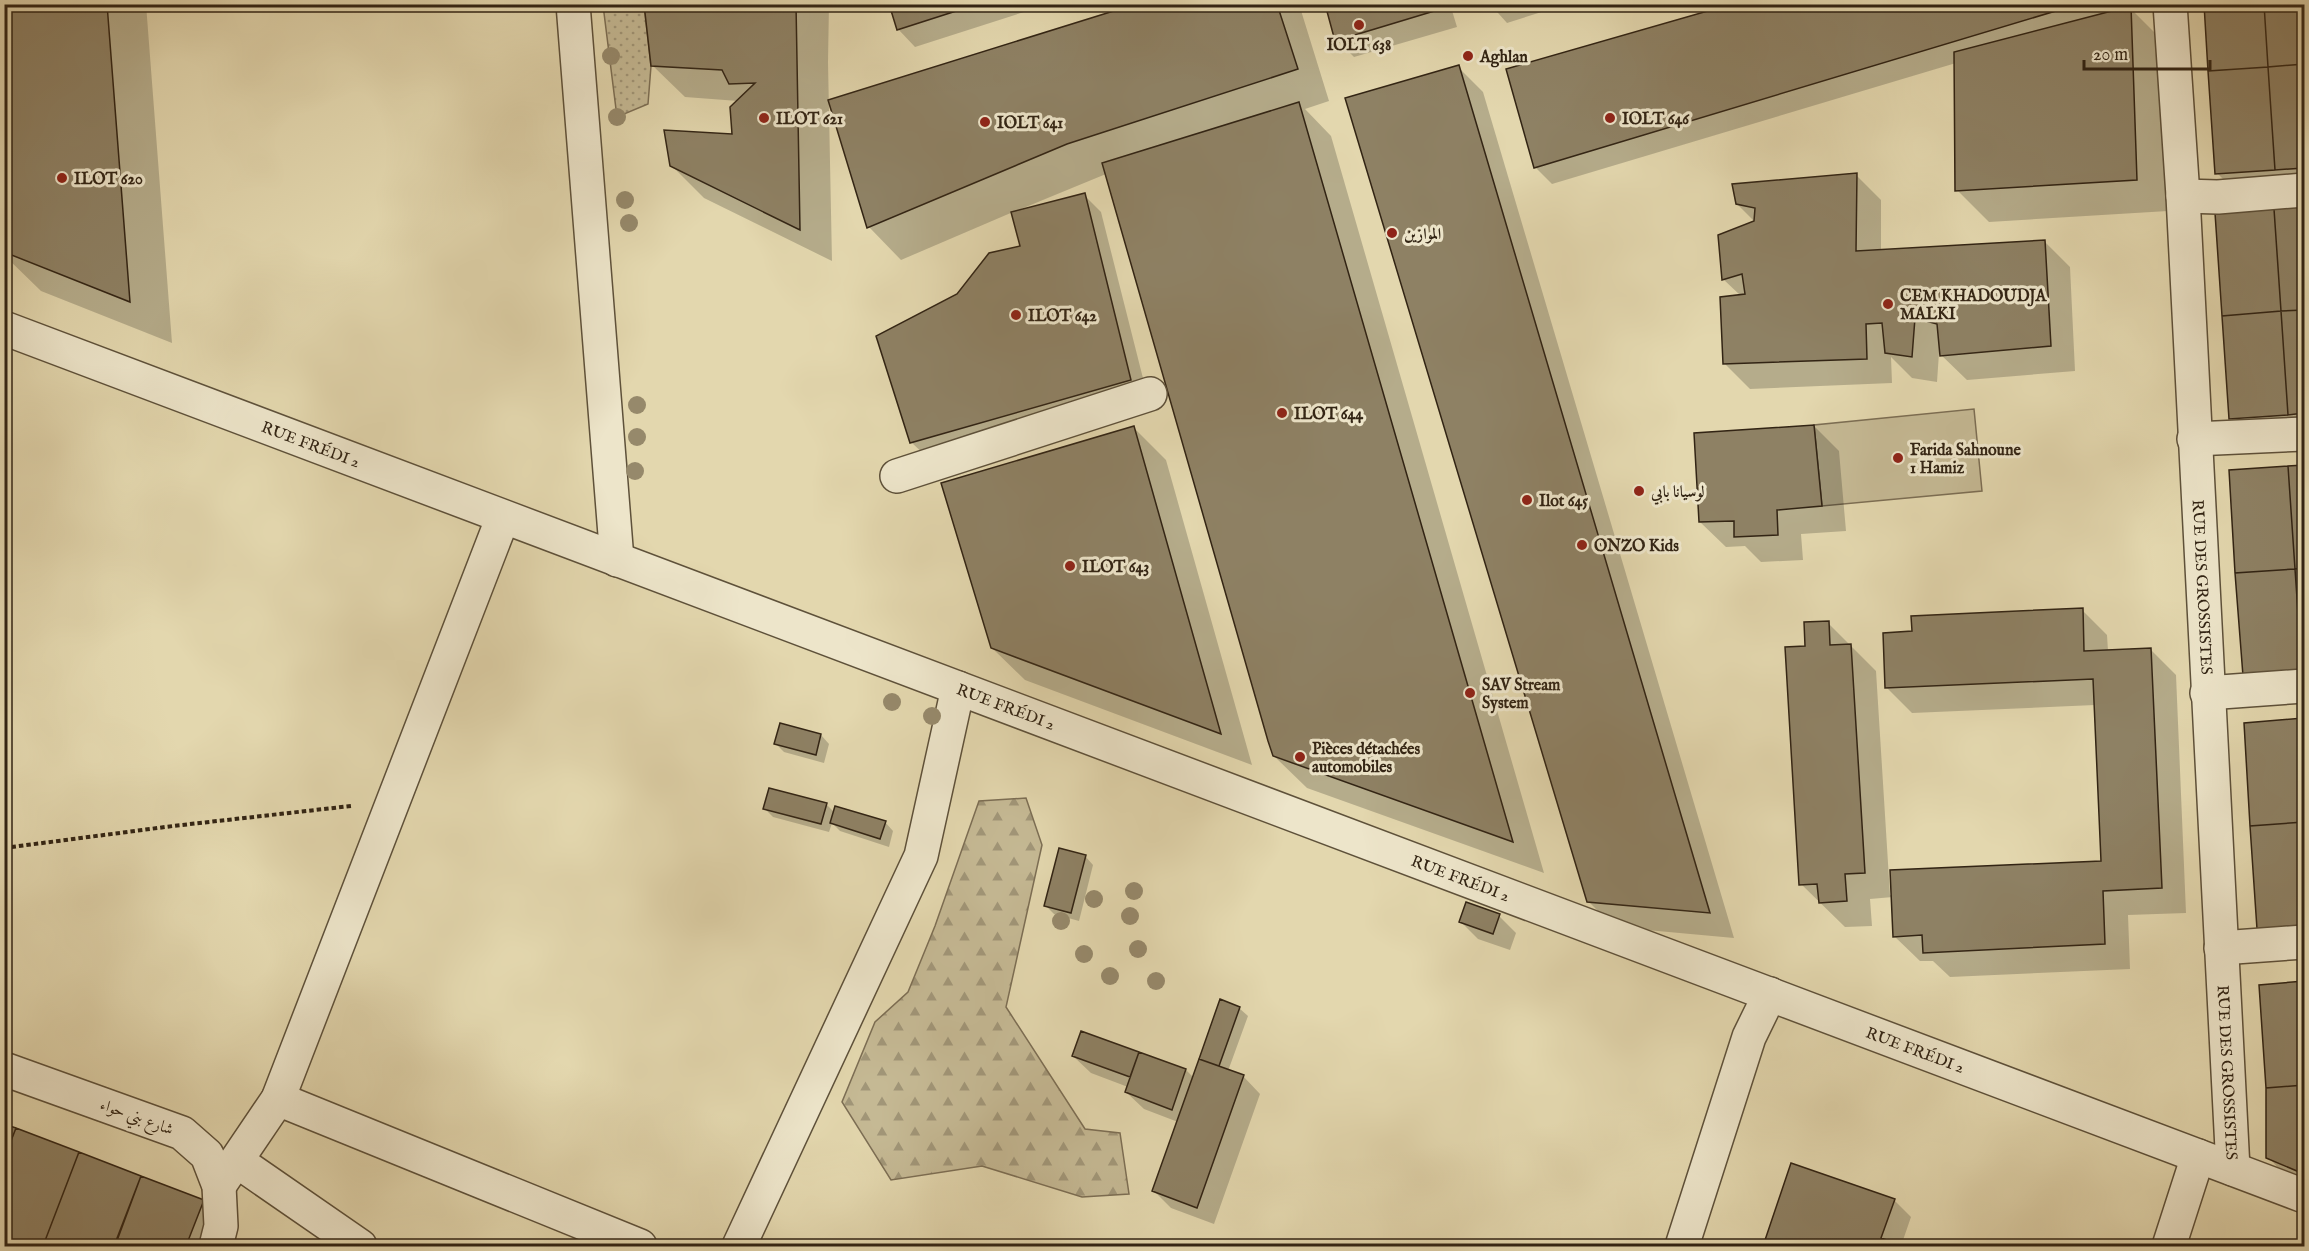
<svg xmlns="http://www.w3.org/2000/svg" width="2309" height="1251" font-family="'IM FELL English',Amiri,serif">
	<defs>
		<pattern id="grass-dots" width="8" height="8" patternUnits="userSpaceOnUse" patternTransform="scale(1.5)"><rect width="8" height="8" fill="#c5b994"/><path d="M2 2h.1M6 6h.1" fill="none" stroke="#a19678" stroke-width="1.8" stroke-linecap="round"/></pattern>
		<pattern id="forest-firs" width="22" height="20" patternUnits="userSpaceOnUse" patternTransform="scale(1.5)"><rect width="22" height="20" fill="#c5b994"/><path d="M5 1l3.5 6h-7zM16 11l3.5 6h-7z" fill="#a19678"/></pattern>
	</defs>
	<rect width="100%" height="100%" fill="#e3d7ae"/>
	<filter id="stains"><feTurbulence type="fractalNoise" baseFrequency=".00333" numOctaves="4"/><feColorMatrix values="0 0 0 0 .2 0 0 0 0 .09 0 0 0 0 .02 0 0 0 .5 -.17"/></filter>
	<radialGradient id="worn" r=".72"><stop offset=".6" stop-color="#630" stop-opacity="0"/><stop offset="1" stop-color="#630" stop-opacity=".3"/></radialGradient>
	<path fill="url(#grass-dots)" stroke="#7c6e54" stroke-width="1.5" d="M 603,5 L 644,5 L 651,66 L 648,104 L 617,117 Z"/>
	<path fill="url(#forest-firs)" stroke="#7c6e54" stroke-width="1.5" d="M 1026,798 L 1042,845 L 1006,1007 L 1085,1129 L 1120,1133 L 1129,1194 L 1082,1197 L 982,1166 L 891,1180 L 842,1102 L 875,1022 L 908,992 L 935,926 L 979,801 Z"/>
	<path fill="#c5b994" stroke="#7c6e54" stroke-width="1.5" d="M 1974,409 L 1982,491 L 1822,506 L 1814,425 Z"/>
	<path fill="#0003" d="M 4,4 L 146,4 L 172,343 L 41,291 L 4,255 Z
		M 645,4 L 829,4 L 828,62 L 832,261 L 704,198 L 672,166 L 733,136 L 738,101 L 685,97 L 652,65 Z
		M 890,4 L 1049,4 L 915,47 L 898,29 Z
		M 1141,4 L 1299,4 L 1329,101 L 1305,109 L 1331,136 L 1544,873 L 1307,788 L 1274,756 L 1106,174 L 1021,209 L 1022,211 L 1084,195 L 1101,212 L 1148,398 L 929,459 L 911,442 L 958,295 L 1021,247 L 1013,212 L 901,260 L 869,227 L 830,101 Z
		M 1326,4 L 1450,4 L 1457,27 L 1354,57 L 1337,40 Z
		M 1490,4 L 1567,4 L 1507,23 Z
		M 1738,4 L 2151,4 L 2132,10 L 2162,40 L 2168,211 L 1989,222 L 1957,190 L 1956,63 L 1552,184 L 1535,167 Z
		M 2206,4 L 2304,4 L 2304,185 L 2234,190 L 2217,173 Z
		M 1458,67 L 1483,92 L 1734,938 L 1614,927 L 1588,901 Z
		M 1856,175 L 1881,200 L 1881,251 L 2044,241 L 2070,267 L 2075,371 L 1967,380 L 1939,353 L 1937,382 L 1912,378 L 1891,357 L 1892,383 L 1750,389 L 1725,364 L 1741,296 L 1723,279 L 1755,222 L 1737,204 Z
		M 2304,208 L 2304,431 L 2247,435 L 2230,418 L 2216,214 Z
		M 1814,426 L 1839,451 L 1846,531 L 1801,534 L 1803,560 L 1761,562 L 1745,546 L 1726,547 L 1700,522 Z
		M 1134,428 L 1166,460 L 1252,765 L 1025,680 L 992,648 Z
		M 2304,466 L 2304,689 L 2230,471 Z
		M 2082,610 L 2107,635 L 2108,651 L 2151,650 L 2176,675 L 2186,913 L 2128,915 L 2130,969 L 1950,977 L 1933,961 L 1920,961 L 1894,936 L 1893,897 L 1870,899 L 1872,926 L 1845,927 L 1801,884 L 1807,647 L 1828,623 L 1876,671 L 1890,895 L 1892,895 L 2102,862 L 2095,705 L 1912,713 L 1887,688 L 1913,633 Z
		M 2304,720 L 2304,943 L 2258,928 L 2245,724 Z
		M 821,735 L 829,744 L 824,763 L 784,752 L 776,744 Z
		M 826,804 L 835,813 L 885,822 L 893,831 L 889,847 L 840,831 L 832,823 L 829,832 L 773,817 L 765,809 Z
		M 1085,856 L 1093,865 L 1079,921 L 1054,914 L 1046,906 Z
		M 1499,916 L 1516,933 L 1510,950 L 1478,939 L 1461,922 Z
		M 2304,983 L 2304,1183 L 2285,1175 L 2268,1157 L 2268,1088 L 2261,986 Z
		M 1221,1001 L 1239,1008 L 1248,1016 L 1228,1071 L 1243,1076 L 1260,1094 L 1214,1224 L 1171,1208 L 1154,1191 L 1178,1122 L 1144,1109 L 1126,1092 L 1128,1087 L 1091,1073 L 1073,1056 L 1081,1033 L 1186,1070 L 1194,1078 Z
		M 4,1125 L 203,1202 L 220,1219 L 210,1246 L 4,1246 Z
		M 1792,1165 L 1894,1200 L 1911,1217 L 1901,1246 L 1764,1246 Z"/>
	<path fill="#8e8164" stroke="#322414" stroke-width="1.5" d="M 4,4 L 107,4 L 130,302 L 4,252 Z
		M 644,4 L 796,4 L 800,230 L 670,166 L 664,130 L 732,134 L 730,107 L 755,83 L 729,84 L 722,70 L 651,66 Z
		M 889,4 L 978,4 L 897,30 Z
		M 1136,4 L 1277,4 L 1298,69 L 1067,144 L 867,228 L 828,100 Z
		M 1325,4 L 1439,4 L 1441,9 L 1335,41 Z
		M 1732,4 L 2079,4 L 1534,168 L 1506,69 Z
		M 2204,4 L 2264,4 L 2268,67 L 2208,71 Z
		M 2264,4 L 2304,4 L 2304,64 L 2268,67 Z
		M 2131,6 L 2137,180 L 1955,191 L 1954,52 Z
		M 2304,64 L 2304,168 L 2275,170 L 2268,67 Z
		M 1459,65 L 1710,913 L 1587,902 L 1345,98 Z
		M 2268,67 L 2275,170 L 2215,174 L 2208,71 Z
		M 1299,102 L 1470,693 L 1513,842 L 1273,756 L 1268,741 L 1102,163 Z
		M 1857,173 L 1856,251 L 2045,240 L 2051,346 L 1940,356 L 1937,324 L 1915,318 L 1912,357 L 1885,353 L 1882,323 L 1866,324 L 1867,359 L 1723,364 L 1720,297 L 1745,294 L 1742,274 L 1722,280 L 1718,235 L 1754,221 L 1755,208 L 1736,204 L 1732,184 Z
		M 1085,193 L 1131,380 L 910,443 L 876,336 L 957,294 L 989,253 L 1020,246 L 1011,212 Z
		M 2304,206 L 2304,310 L 2281,311 L 2274,209 Z
		M 2274,209 L 2281,311 L 2222,316 L 2215,213 Z
		M 2304,310 L 2304,413 L 2288,415 L 2281,311 Z
		M 2281,311 L 2288,415 L 2229,419 L 2222,316 Z
		M 1814,425 L 1822,506 L 1777,510 L 1778,535 L 1734,537 L 1734,521 L 1699,522 L 1694,433 Z
		M 1134,426 L 1221,734 L 991,648 L 941,483 Z
		M 2304,465 L 2304,568 L 2295,569 L 2288,466 Z
		M 2288,466 L 2295,569 L 2235,573 L 2229,470 Z
		M 2304,568 L 2304,672 L 2302,672 L 2295,569 Z
		M 2295,569 L 2302,672 L 2243,676 L 2235,573 Z
		M 2083,608 L 2084,651 L 2151,648 L 2162,888 L 2103,891 L 2105,944 L 1923,953 L 1922,935 L 1893,937 L 1890,870 L 2101,861 L 2093,679 L 1885,688 L 1883,633 L 1912,631 L 1911,616 Z
		M 1829,621 L 1830,645 L 1851,644 L 1865,873 L 1845,874 L 1847,901 L 1819,903 L 1817,884 L 1799,885 L 1785,647 L 1805,646 L 1804,622 Z
		M 2303,718 L 2304,822 L 2250,826 L 2244,723 Z
		M 780,723 L 821,734 L 816,755 L 774,744 Z
		M 769,788 L 827,803 L 821,824 L 763,809 Z
		M 835,806 L 886,821 L 880,839 L 830,823 Z
		M 2304,822 L 2304,925 L 2257,929 L 2250,826 Z
		M 1059,848 L 1086,855 L 1071,913 L 1044,906 Z
		M 1466,902 L 1500,914 L 1493,934 L 1459,922 Z
		M 2304,981 L 2304,1085 L 2266,1088 L 2259,985 Z
		M 1220,999 L 1240,1007 L 1219,1066 L 1199,1059 Z
		M 1081,1031 L 1139,1052 L 1130,1077 L 1072,1056 Z
		M 1139,1052 L 1186,1069 L 1172,1110 L 1125,1092 Z
		M 1199,1059 L 1244,1075 L 1197,1208 L 1152,1191 Z
		M 2304,1085 L 2304,1174 L 2266,1158 L 2266,1088 Z
		M 4,1124 L 16,1128 L 4,1159 Z
		M 16,1128 L 79,1152 L 43,1246 L 29,1246 L 4,1237 L 4,1159 Z
		M 79,1152 L 141,1176 L 115,1246 L 43,1246 Z
		M 1791,1163 L 1895,1199 L 1881,1238 L 1904,1246 L 1763,1246 Z
		M 141,1176 L 204,1200 L 186,1246 L 114,1246 Z
		M 4,1237 L 29,1246 L 4,1246 Z"/>
	<g fill="none" stroke-linecap="round" stroke-linejoin="round">
		<g stroke="#5e513a" stroke-width="36">
			<g id="minor">
				<path d="M 573,4 L 617,560"/>
				<path id="s1" d="M 2170,4 L 2183,196 L 2233,1169"/>
				<path d="M 2183,196 L 2218,197 L 2304,190"/>
				<path id="s2" d="M 4,328 L 2304,1196"/>
				<path d="M 2194,439 L 2304,434"/>
				<path d="M 897,476 L 1150,394"/>
				<path d="M 2207,693 L 2304,686"/>
				<path d="M 2221,948 L 2304,942"/>
				<path d="M 4,1069 L 182,1133 L 207,1155 L 219,1186 L 221,1226 L 216,1246"/>
				<path d="M 278,1099 L 640,1246"/>
				<path d="M 237,1161 L 360,1246"/>
				<path d="M 219,1186 L 278,1099 L 503,517"/>
				<path d="M 739,1246 L 921,856 L 958,688"/>
				<path d="M 1682,1246 L 1749,1037 L 1770,994"/>
				<path d="M 2169,1246 L 2198,1156"/>
			</g>
		</g>
		<path stroke="#322414" stroke-width="4" stroke-dasharray="4.5 3" stroke-linecap="butt" d="M 4,848 L 173,826 L 351,806"/>
		<use href="#minor" stroke="#ede5ca" stroke-width="33"/>
	</g>
	<g fill="#96896b">
		<circle cx="611" cy="56" r="9"/>
		<circle cx="617" cy="117" r="9"/>
		<circle cx="625" cy="200" r="9"/>
		<circle cx="629" cy="223" r="9"/>
		<circle cx="637" cy="405" r="9"/>
		<circle cx="637" cy="437" r="9"/>
		<circle cx="635" cy="471" r="9"/>
		<circle cx="892" cy="702" r="9"/>
		<circle cx="932" cy="716" r="9"/>
		<circle cx="1134" cy="891" r="9"/>
		<circle cx="1094" cy="899" r="9"/>
		<circle cx="1130" cy="916" r="9"/>
		<circle cx="1061" cy="921" r="9"/>
		<circle cx="1138" cy="949" r="9"/>
		<circle cx="1084" cy="954" r="9"/>
		<circle cx="1110" cy="976" r="9"/>
		<circle cx="1156" cy="981" r="9"/>
	</g>
	<g fill="#8f2418" stroke="#ede5ca" stroke-width="2">
		<circle cx="1359" cy="25" r="6"/>
		<circle cx="1468" cy="56" r="6"/>
		<circle cx="764" cy="118" r="6"/>
		<circle cx="1610" cy="118" r="6"/>
		<circle cx="985" cy="122" r="6"/>
		<circle cx="62" cy="178" r="6"/>
		<circle cx="1392" cy="233" r="6"/>
		<circle cx="1888" cy="304" r="6"/>
		<circle cx="1016" cy="315" r="6"/>
		<circle cx="1282" cy="413" r="6"/>
		<circle cx="1898" cy="458" r="6"/>
		<circle cx="1639" cy="491" r="6"/>
		<circle cx="1527" cy="500" r="6"/>
		<circle cx="1582" cy="545" r="6"/>
		<circle cx="1070" cy="566" r="6"/>
		<circle cx="1470" cy="693" r="6"/>
		<circle cx="1300" cy="757" r="6"/>
	</g>
	<g text-anchor="middle" stroke-width="6" stroke-linejoin="round" paint-order="stroke">
		<g font-size="16" font-weight="bold" fill="#322414" stroke="#ede5ca" text-anchor="start">
			<text x="1359" y="50" text-anchor="middle">IOLT 638</text>
			<text x="1480" y="62">Aghlan</text>
			<text x="776" y="124">ILOT 621</text>
			<text x="1622" y="124">IOLT 646</text>
			<text x="997" y="128">IOLT 641</text>
			<text x="74" y="184">ILOT 620</text>
			<text x="1404" y="239">الموازين</text>
			<text x="1900" y="301">CEM KHADOUDJA<tspan x="1900" dy="18">MALKI</tspan></text>
			<text x="1028" y="321">ILOT 642</text>
			<text x="1294" y="419">ILOT 644</text>
			<text x="1910" y="455">Farida Sahnoune<tspan x="1910" dy="18">1 Hamiz</tspan></text>
			<text x="1651" y="497">لوسيانا بابي</text>
			<text x="1539" y="506">Ilot 645</text>
			<text x="1594" y="551">ONZO Kids</text>
			<text x="1082" y="572">ILOT 643</text>
			<text x="1482" y="690">SAV Stream<tspan x="1482" dy="18">System</tspan></text>
			<text x="1312" y="754">Pièces détachées<tspan x="1312" dy="18">automobiles</tspan></text>
		</g>
		<g font-size="16" fill="#322414" stroke="#ede5ca">
			<text dy="6" stroke="none"><textPath href="#s2" startOffset="328">RUE FRÉDI 2</textPath></text>
			<text dy="6" stroke="none"><textPath href="#s1" startOffset="584">RUE DES GROSSISTES</textPath></text>
			<text dy="6" stroke="none"><textPath href="#s2" startOffset="1071">RUE FRÉDI 2</textPath></text>
			<text dy="6" stroke="none"><textPath href="#s2" startOffset="1557">RUE FRÉDI 2</textPath></text>
			<text dy="6" stroke="none"><textPath href="#s2" startOffset="2043">RUE FRÉDI 2</textPath></text>
			<text dy="6" stroke="none"><textPath href="#s1" startOffset="1070">RUE DES GROSSISTES</textPath></text>
			<text transform="translate(137 1116) rotate(20)" y="6">شارع بني حواء</text>
		</g>
	</g>
	<rect width="2309" height="1251" fill="none" stroke="#e3d7ae" stroke-width="24"/>
	<rect x="6" y="6" width="2297" height="1239" fill="none" stroke="#322414" stroke-width="3"/>
	<rect x="12" y="12" width="2285" height="1227" fill="none" stroke="#322414" stroke-width="1.5"/>
	<path d="M2084 60v9h126v-9" fill="none" stroke="#322414" stroke-width="3"/>
	<text x="2093" y="60" font-size="18" fill="#322414" stroke="#ede5ca" stroke-width="4.5" paint-order="stroke">20 m</text>
	<rect width="100%" height="100%" filter="url(#stains)"/>
	<rect width="100%" height="100%" fill="url(#worn)"/>
</svg>
